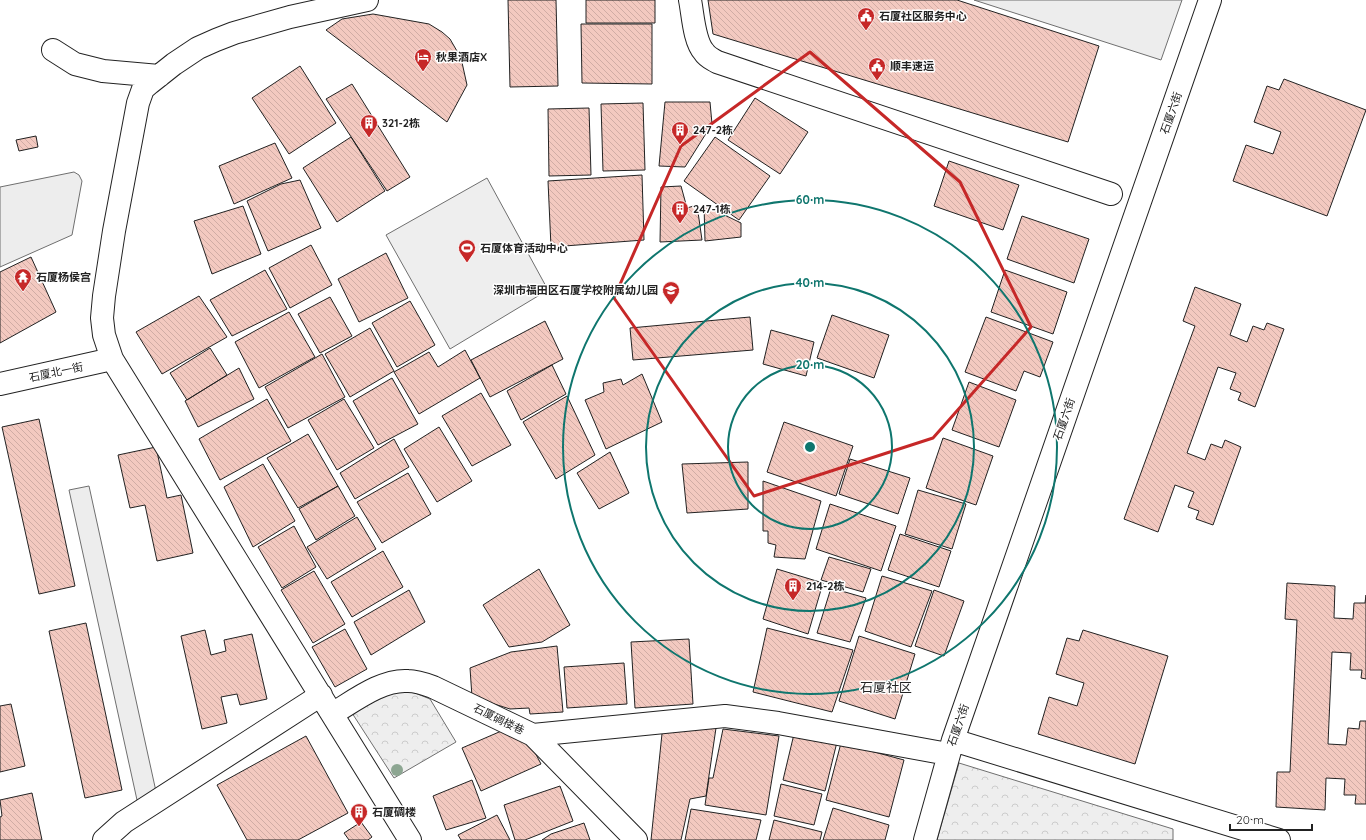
<svg xmlns="http://www.w3.org/2000/svg" width="1366" height="840" font-family="Quicksand,'Noto Sans SC',sans-serif">
	<defs>
		<pattern id="forest-crowns" width="20" height="18" patternUnits="userSpaceOnUse"><rect width="20" height="18" fill="#eee"/><path d="M2 6a3 3 0 1 1 6 0M12 15a3 3 0 1 1 6 0" fill="none" stroke="#ccc"/></pattern>
		<pattern id="building-back-hatch" width="6" height="6" patternUnits="userSpaceOnUse"><rect width="6" height="6" fill="#f3c9c0"/><path d="M-1 5l2 2M0 0l6 6M5-1l2 2" fill="none" stroke="#d0aca5"/></pattern>
	</defs>
	<rect width="100%" height="100%" fill="#fff"/>
	<path fill="url(#forest-crowns)" stroke="#6f6f6f" d="M 403,691 L 415,693 L 430,699 L 456,742 L 394,778 L 352,713 L 382,695 Z
		M 959,763 L 1173,829 L 1173,840 L 937,840 Z"/>
	<path fill="#eee" stroke="#6f6f6f" d="M 487,178 L 548,290 L 450,349 L 386,235 Z"/>
	<path fill="#ededed" stroke="#6f6f6f" d="M 974,0 L 1182,0 L 1161,60 Z
		M 74,172 L 79,175 L 82,181 L 72,235 L 0,267 L 0,187 Z
		M 89,486 L 157,796 L 137,800 L 69,490 Z"/>
	<path fill="url(#building-back-hatch)" stroke="#222" d="M 508,0 L 556,0 L 558,86 L 510,87 Z
		M 586,0 L 655,0 L 655,23 L 586,23 Z
		M 708,0 L 957,0 L 1099,46 L 1068,142 L 713,34 Z
		M 373,14 L 429,24 L 442,32 L 450,39 L 461,58 L 467,85 L 447,122 L 326,30 L 342,19 Z
		M 581,24 L 652,24 L 652,84 L 582,83 Z
		M 300,66 L 336,123 L 289,154 L 252,98 Z
		M 1284,79 L 1366,110 L 1327,216 L 1233,181 L 1246,145 L 1273,154 L 1281,132 L 1254,122 L 1267,86 L 1279,90 Z
		M 352,84 L 410,177 L 387,191 L 326,99 Z
		M 755,98 L 808,132 L 780,174 L 728,140 Z
		M 665,102 L 710,102 L 712,124 L 685,167 L 659,166 Z
		M 643,103 L 645,170 L 603,171 L 601,104 Z
		M 589,108 L 591,175 L 549,176 L 548,109 Z
		M 36,136 L 38,147 L 19,151 L 16,140 Z
		M 351,137 L 385,191 L 337,222 L 303,168 Z
		M 715,137 L 770,176 L 739,220 L 684,181 Z
		M 275,143 L 292,178 L 234,204 L 219,166 Z
		M 949,161 L 1019,185 L 1003,230 L 934,206 Z
		M 642,175 L 644,240 L 551,247 L 548,181 Z
		M 300,180 L 321,228 L 268,251 L 247,201 L 281,184 Z
		M 681,186 L 687,208 L 697,205 L 702,240 L 660,242 L 661,187 Z
		M 704,205 L 741,223 L 741,237 L 705,241 Z
		M 243,206 L 261,254 L 212,274 L 194,221 Z
		M 1022,216 L 1089,239 L 1074,283 L 1007,259 Z
		M 311,245 L 332,285 L 290,308 L 269,268 Z
		M 386,253 L 408,298 L 359,322 L 338,279 Z
		M 31,257 L 56,312 L 0,343 L 0,272 Z
		M 265,270 L 287,309 L 232,336 L 210,300 Z
		M 1005,270 L 1067,292 L 1053,334 L 991,312 Z
		M 1195,287 L 1241,304 L 1230,335 L 1247,342 L 1253,326 L 1264,330 L 1267,323 L 1284,329 L 1255,407 L 1238,400 L 1241,393 L 1230,389 L 1236,373 L 1218,367 L 1187,453 L 1205,460 L 1211,444 L 1222,448 L 1225,440 L 1241,447 L 1213,525 L 1196,519 L 1199,511 L 1188,507 L 1194,492 L 1175,485 L 1158,532 L 1124,519 L 1195,326 L 1183,321 Z
		M 199,296 L 227,337 L 162,374 L 136,332 Z
		M 330,297 L 352,336 L 320,353 L 298,314 Z
		M 410,301 L 435,345 L 397,367 L 372,323 Z
		M 289,312 L 315,357 L 259,388 L 235,342 Z
		M 832,315 L 889,335 L 874,378 L 817,358 Z
		M 750,317 L 753,350 L 633,360 L 630,328 Z
		M 986,317 L 1053,342 L 1040,377 L 1024,371 L 1016,391 L 965,372 Z
		M 545,321 L 563,359 L 490,397 L 471,360 Z
		M 370,328 L 394,371 L 350,397 L 325,354 Z
		M 771,330 L 814,342 L 806,376 L 763,364 Z
		M 210,348 L 227,375 L 187,400 L 170,373 Z
		M 465,350 L 480,378 L 419,414 L 394,372 L 429,352 L 438,367 Z
		M 322,354 L 345,397 L 288,428 L 265,387 Z
		M 552,365 L 566,394 L 521,420 L 507,391 Z
		M 239,368 L 254,399 L 198,427 L 185,401 Z
		M 642,374 L 662,422 L 606,449 L 585,400 L 604,392 L 603,383 L 621,379 L 623,385 Z
		M 392,378 L 418,424 L 378,445 L 353,401 Z
		M 969,382 L 1016,400 L 999,447 L 952,430 Z
		M 481,393 L 511,445 L 472,466 L 442,416 Z
		M 567,396 L 595,455 L 556,479 L 523,422 Z
		M 267,399 L 291,441 L 220,480 L 199,439 Z
		M 344,399 L 374,448 L 337,470 L 308,420 Z
		M 39,419 L 75,586 L 39,594 L 2,427 Z
		M 784,422 L 853,446 L 836,496 L 767,472 Z
		M 439,427 L 472,481 L 437,502 L 404,449 Z
		M 308,434 L 338,486 L 298,508 L 267,458 Z
		M 943,438 L 993,456 L 976,505 L 926,488 Z
		M 394,439 L 409,467 L 355,499 L 340,473 Z
		M 156,447 L 167,498 L 181,495 L 193,553 L 157,561 L 145,505 L 130,508 L 118,455 Z
		M 610,452 L 629,493 L 599,509 L 577,473 Z
		M 850,459 L 910,478 L 898,514 L 839,494 Z
		M 748,462 L 748,509 L 687,513 L 682,464 Z
		M 263,464 L 295,521 L 253,547 L 224,487 Z
		M 408,473 L 431,514 L 382,543 L 357,502 Z
		M 763,481 L 821,501 L 805,559 L 774,557 L 776,545 L 768,543 L 768,531 L 763,531 Z
		M 338,486 L 355,516 L 316,540 L 299,509 Z
		M 918,490 L 966,504 L 952,549 L 905,534 Z
		M 830,504 L 896,526 L 881,571 L 816,549 Z
		M 357,517 L 376,549 L 327,579 L 307,547 Z
		M 294,526 L 316,567 L 282,588 L 258,547 Z
		M 900,534 L 951,551 L 939,587 L 888,570 Z
		M 383,551 L 403,587 L 352,617 L 331,582 Z
		M 829,557 L 871,569 L 863,592 L 821,580 Z
		M 539,569 L 570,625 L 542,642 L 509,647 L 483,605 Z
		M 777,569 L 823,583 L 808,634 L 763,619 Z
		M 314,571 L 345,624 L 313,643 L 281,590 Z
		M 882,576 L 932,591 L 911,647 L 865,631 Z
		M 1287,583 L 1335,586 L 1334,618 L 1353,619 L 1354,603 L 1365,603 L 1366,595 L 1366,679 L 1361,678 L 1362,670 L 1350,670 L 1351,653 L 1332,652 L 1328,744 L 1346,745 L 1348,728 L 1359,729 L 1360,721 L 1366,721 L 1366,804 L 1355,804 L 1356,795 L 1344,795 L 1345,779 L 1326,778 L 1325,810 L 1276,807 L 1277,772 L 1290,772 L 1297,620 L 1285,619 Z
		M 831,588 L 866,598 L 850,642 L 817,633 Z
		M 409,590 L 425,622 L 371,655 L 354,622 Z
		M 934,590 L 964,601 L 944,656 L 915,646 Z
		M 86,623 L 122,790 L 85,798 L 49,631 Z
		M 767,628 L 853,650 L 832,712 L 753,692 Z
		M 345,629 L 367,669 L 335,687 L 312,647 Z
		M 205,630 L 211,655 L 226,651 L 224,640 L 252,634 L 267,699 L 240,705 L 237,694 L 221,697 L 227,723 L 202,729 L 181,636 Z
		M 1083,630 L 1168,656 L 1135,764 L 1038,734 L 1049,697 L 1077,706 L 1084,683 L 1056,674 L 1067,638 L 1079,641 Z
		M 859,636 L 915,654 L 895,719 L 839,701 Z
		M 689,639 L 693,704 L 635,708 L 631,642 Z
		M 557,646 L 563,712 L 530,714 L 529,708 L 510,709 L 472,697 L 470,668 L 511,652 Z
		M 624,663 L 627,704 L 567,708 L 564,667 Z
		M 11,704 L 25,766 L 0,772 L 0,706 Z
		M 663,724 L 716,728 L 706,796 L 690,799 L 681,840 L 651,840 Z
		M 506,729 L 528,739 L 541,764 L 481,791 L 462,748 Z
		M 723,729 L 779,736 L 766,815 L 705,805 L 709,778 L 713,778 Z
		M 794,734 L 837,742 L 825,791 L 783,780 Z
		M 306,736 L 348,813 L 298,840 L 247,840 L 217,785 Z
		M 841,743 L 904,760 L 889,817 L 826,800 Z
		M 472,780 L 486,818 L 446,830 L 433,796 Z
		M 781,784 L 822,794 L 814,825 L 774,816 Z
		M 560,786 L 573,821 L 525,840 L 515,840 L 504,805 Z
		M 32,793 L 42,840 L 0,840 L 0,817 L 2,816 L 0,800 Z
		M 833,808 L 889,825 L 885,840 L 823,840 Z
		M 691,809 L 761,820 L 756,840 L 685,840 Z
		M 497,815 L 510,840 L 461,840 L 458,835 Z
		M 774,820 L 822,832 L 820,840 L 769,840 Z
		M 361,822 L 372,837 L 368,840 L 349,840 L 344,833 Z
		M 584,823 L 590,840 L 542,840 L 551,834 Z"/>
	<g fill="none" stroke-linecap="round" stroke-linejoin="round">
		<g stroke="#222" stroke-width="24">
			<path id="minor" d="M 367,0 L 290,17 L 234,33 L 216,40 L 198,48 L 174,64 L 150,83 L 143,89 L 138,103 L 114,231 L 104,296 L 102,318 L 104,335 L 112,359 L 410,840
				M 690,0 C 693,15 694,41 704,52 C 707,57 712,59 717,62 L 1111,194
				M 53,50 L 75,64 L 103,71 L 159,76
				M 0,384 L 112,359
				M 332,714 C 354,701 382,679 408,681 C 417,681 425,684 433,687 L 533,735 L 636,840
				M 533,735 L 725,716 L 778,723 L 948,754
				M 953,740 L 1279,840
				M 104,840 L 124,822 L 321,695
				M 925,840 L 953,740 L 1210,0"/>
		</g>
		<use href="#minor" stroke="#fff" stroke-width="22"/>
	</g>
	<circle fill="#8da692" cx="397" cy="770" r="6"/>
	<path fill="none" stroke="#c62828" stroke-width="3" stroke-linejoin="round" d="M 810,52 L 960,182 L 1031,327 L 933,438 L 754,496 L 614,298 L 681,146 Z"/>
	<g fill="none" stroke="#0f766e" stroke-width="2">
		<circle cx="810" cy="447" r="82"/>
		<circle cx="810" cy="447" r="164"/>
		<circle cx="810" cy="447" r="247"/>
	</g>
	<defs>
		<g id="civic-pin" transform="scale(0.9)"><path d="M0 17L-7.5 6A9.5 9.5 0 1 1 7.5 6Z" fill="#c62828" stroke="#fff"/><path d="M-.6-6.5H3V-4.5H.6V-3L4-1V1h2V6H-6V1h2V-1L-.6-3ZM-1.2 2.5V6h2.4V2.5Z" fill="#fff"/></g>
		<g id="hotel-pin" transform="scale(0.9)"><path d="M0 17L-7.5 6A9.5 9.5 0 1 1 7.5 6Z" fill="#c62828" stroke="#fff"/><path d="M-6-4.5h1.5V1H6V5H4.5V3h-9V5H-6ZM-4 0a1.8 1.8 0 1 1 3.6 0ZM.5 0V-2.5h3Q6-2.5 6 0Z" fill="#fff"/></g>
		<g id="building-pin" transform="scale(0.9)"><path d="M0 17L-7.5 6A9.5 9.5 0 1 1 7.5 6Z" fill="#c62828" stroke="#fff"/><path d="M-4-6H4V6H1V3H-1V6H-4ZM-2.5-4.3h1.7v1.8h-1.7ZM.8-4.3h1.7v1.8H.8ZM-2.5-1h1.7V.8h-1.7ZM.8-1h1.7V.8H.8Z" fill="#fff"/></g>
		<g id="stadium-pin" transform="scale(0.9)"><path d="M0 17L-7.5 6A9.5 9.5 0 1 1 7.5 6Z" fill="#c62828" stroke="#fff"/><path d="M0-5a6.5 5 0 1 0 0 10a6.5 5 0 1 0 0-10ZM-3.5-1.8h7v3.6h-7Z" fill="#fff"/></g>
		<g id="temple-pin" transform="scale(0.9)"><path d="M0 17L-7.5 6A9.5 9.5 0 1 1 7.5 6Z" fill="#c62828" stroke="#fff"/><path d="M0-6L5-2H3V0L6.5 2.5H4V6H1.5V3h-3V6H-4V2.5H-6.5L-3 0V-2H-5Z" fill="#fff"/></g>
		<g id="school-pin" transform="scale(0.9)"><path d="M0 17L-7.5 6A9.5 9.5 0 1 1 7.5 6Z" fill="#c62828" stroke="#fff"/><path d="M0-5L7-2L0 1L-7-2ZM-4 1L0 2.5L4 1V4Q0 6-4 4Z" fill="#fff"/></g>
	</defs>
	<g fill-rule="evenodd">
		<use href="#civic-pin" x="866" y="16"/>
		<use href="#hotel-pin" x="423" y="57"/>
		<use href="#civic-pin" x="877" y="66"/>
		<use href="#building-pin" x="369" y="123"/>
		<use href="#building-pin" x="680" y="130"/>
		<use href="#building-pin" x="680" y="209"/>
		<use href="#stadium-pin" x="467" y="248"/>
		<use href="#temple-pin" x="23" y="277"/>
		<use href="#school-pin" x="671" y="290"/>
		<use href="#building-pin" x="793" y="586"/>
		<use href="#building-pin" x="359" y="812"/>
	</g>
	<g text-anchor="middle" stroke-width="3" stroke-linejoin="round" paint-order="stroke">
		<g font-size="11" font-weight="bold" fill="#222" stroke="#fff" text-anchor="start">
			<text x="879" y="20">石厦社区服务中心</text>
			<text x="436" y="61">秋果酒店X</text>
			<text x="890" y="70">顺丰速运</text>
			<text x="382" y="127">321-2栋</text>
			<text x="693" y="134">247-2栋</text>
			<text x="693" y="213">247-1栋</text>
			<text x="480" y="252">石厦体育活动中心</text>
			<text x="36" y="281">石厦杨侯宫</text>
			<text x="658" y="294" text-anchor="end">深圳市福田区石厦学校附属幼儿园</text>
			<text x="806" y="590">214-2栋</text>
			<text x="372" y="816">石厦碉楼</text>
		</g>
		<g font-size="11" fill="#222" stroke="#fff">
			<text transform="translate(1171 113) rotate(-71)" y="4">石厦六街</text>
			<text transform="translate(56 372) rotate(-12)" y="4">石厦北一街</text>
			<text transform="translate(1064 419) rotate(-71)" y="4">石厦六街</text>
			<text transform="translate(499 719) rotate(26)" y="4">石厦碉楼巷</text>
			<text transform="translate(958 725) rotate(-71)" y="4">石厦六街</text>
		</g>
		<g font-size="13" fill="#222" stroke="#fff">
			<text x="886" y="692">石厦社区</text>
		</g>
	</g>
	<circle cx="810" cy="447" r="6" fill="#0f766e" stroke="#fff" stroke-width="2"/>
	<g font-size="12" text-anchor="middle" font-weight="bold" fill="#0f766e" stroke="#fff" stroke-width="3" stroke-linejoin="round" paint-order="stroke">
		<text x="810" y="204">60 m</text>
		<text x="810" y="287">40 m</text>
		<text x="810" y="369">20 m</text>
	</g>
	<path d="M1230 824v6h82v-6" fill="none" stroke="#222222" stroke-width="2"/>
	<text x="1236" y="824" font-size="12" fill="#222222" stroke="#ffffff" stroke-width="3" paint-order="stroke">20 m</text>
</svg>
